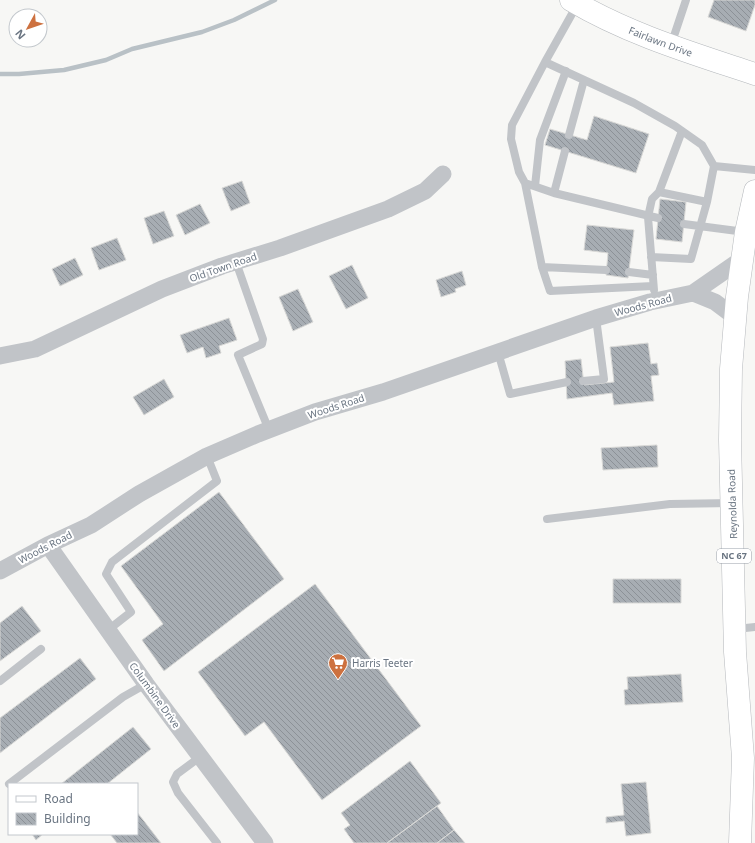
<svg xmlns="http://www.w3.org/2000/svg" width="755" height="843" font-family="'Noto Sans',sans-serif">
	<defs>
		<pattern id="building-back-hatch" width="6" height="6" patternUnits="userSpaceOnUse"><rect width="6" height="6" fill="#a7adb3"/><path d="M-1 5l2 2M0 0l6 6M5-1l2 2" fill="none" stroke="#8c9197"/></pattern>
	</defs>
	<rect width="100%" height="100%" fill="#f7f7f5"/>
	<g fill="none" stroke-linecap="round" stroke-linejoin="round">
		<path stroke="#b9c1c6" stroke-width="4.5" d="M 0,74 L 19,74 L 64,70 L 106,60 L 132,49 L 202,32 L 234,20 L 275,0"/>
	</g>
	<path fill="url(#building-back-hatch)" stroke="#d9d9d7" d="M 714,0 L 755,0 L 755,5 L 746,31 L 708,17 Z
		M 594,116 L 649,134 L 636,173 L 545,145 L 550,129 L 587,140 Z
		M 242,181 L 250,203 L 231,211 L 222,188 Z
		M 660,199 L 686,202 L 682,242 L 656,239 Z
		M 200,204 L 210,223 L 185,235 L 176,215 Z
		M 164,211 L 174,236 L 153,244 L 144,218 Z
		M 587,225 L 634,230 L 628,278 L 606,275 L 608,253 L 584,250 Z
		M 117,238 L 126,260 L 99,270 L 91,248 Z
		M 75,258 L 83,275 L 60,286 L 52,269 Z
		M 352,265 L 368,298 L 346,309 L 329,276 Z
		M 462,271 L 466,285 L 455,289 L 456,292 L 441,297 L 436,280 Z
		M 298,289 L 313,322 L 293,331 L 279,297 Z
		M 229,318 L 237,340 L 219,346 L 221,353 L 206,358 L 203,347 L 187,353 L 180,335 Z
		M 648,343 L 651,364 L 657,363 L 659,375 L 651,376 L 654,401 L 614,405 L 612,393 L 567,399 L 565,361 L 581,359 L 584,385 L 614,382 L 610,347 Z
		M 164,379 L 174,397 L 144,415 L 133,397 Z
		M 657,445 L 658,467 L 603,470 L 601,448 Z
		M 219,492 L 284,579 L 164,671 L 142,640 L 163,624 L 121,566 Z
		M 613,579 L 681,579 L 681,603 L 613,603 Z
		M 315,584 L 421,726 L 322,800 L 264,722 L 245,736 L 198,672 Z
		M 22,606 L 41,631 L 0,661 L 0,623 Z
		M 80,658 L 96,679 L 0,753 L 0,718 Z
		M 681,674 L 683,702 L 625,705 L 624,690 L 628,689 L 627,677 Z
		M 133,727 L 151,749 L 107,784 L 61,784 Z
		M 410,761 L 441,803 L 387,843 L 354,843 L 344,829 L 350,825 L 341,813 Z
		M 646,782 L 651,833 L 626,836 L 624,821 L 606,823 L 606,817 L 624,815 L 621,784 Z
		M 437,806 L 454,830 L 437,843 L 387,843 Z
		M 137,812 L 161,843 L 117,843 L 110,834 L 137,834 Z
		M 454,830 L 465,843 L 437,843 Z
		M 32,834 L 43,834 L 36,840 Z"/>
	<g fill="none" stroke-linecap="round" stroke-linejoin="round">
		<g stroke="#b4b8bc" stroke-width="23">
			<g id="secondary">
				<path id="s1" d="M 571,0 C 628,34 692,53 755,74"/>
			</g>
		</g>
		<g stroke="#b5b8bc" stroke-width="23">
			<path id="primary" d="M 740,843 L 743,758 L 735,652 L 730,440 L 731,369 L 737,297 L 746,232 L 755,191"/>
		</g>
		<path stroke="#c1c4c8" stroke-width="8" d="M 577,5 L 545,62 L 634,103 L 675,126 L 702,145 L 714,166
			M 671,45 L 686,0
			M 545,62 L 512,125 L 511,139 L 519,172 L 525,183 L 542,267 L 550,291 L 653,286
			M 682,131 L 659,192 L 707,202
			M 569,135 L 584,80
			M 525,183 L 554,193 L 658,218
			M 535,186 L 540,140 L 566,71
			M 554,193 L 565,151
			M 684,224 L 745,232
			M 651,257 L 691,259 L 707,202 L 714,166 L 755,170
			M 236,262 L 263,339 L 262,344 L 238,355 L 269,430
			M 542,267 L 606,270
			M 629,272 L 653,275
			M 654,290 L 648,217 L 652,199 L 659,192
			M 498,352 L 510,394 L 567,382
			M 583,381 L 604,379 L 596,318
			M 547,519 L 670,504 L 732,503
			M 736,629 L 755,627
			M 108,630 L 131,612 L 106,574 L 112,562 L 217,481 L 207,456
			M 0,681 L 41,649
			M 200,757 L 177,774 L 173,782 L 178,793 L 217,843
			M 9,784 L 123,697 L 146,684"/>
		<path stroke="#c1c4c8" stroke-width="17" d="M 693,293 L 715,302 L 735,317
			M 0,356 L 35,349 L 162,289 L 222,266 L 280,248 L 388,209 L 425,191 L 443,174
			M 48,545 L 146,684 L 265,843
			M 0,571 L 48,545 L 91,525 L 139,494 L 207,456 L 258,434 L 315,412 L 383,392 L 596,318 L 650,302 L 693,293 L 742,259"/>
		<use href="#secondary" stroke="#fff" stroke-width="22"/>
		<use href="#primary" stroke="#fff" stroke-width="22"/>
	</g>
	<defs>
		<g id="supermarket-pin" transform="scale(1)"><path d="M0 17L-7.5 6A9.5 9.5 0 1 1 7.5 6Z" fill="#cd713f" stroke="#fff"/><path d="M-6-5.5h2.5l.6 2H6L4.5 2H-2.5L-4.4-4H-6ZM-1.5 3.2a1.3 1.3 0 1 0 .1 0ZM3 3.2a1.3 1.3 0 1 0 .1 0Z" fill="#fff"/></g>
	</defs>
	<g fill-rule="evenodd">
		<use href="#supermarket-pin" x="338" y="663"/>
	</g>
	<g text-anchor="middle" stroke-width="4" stroke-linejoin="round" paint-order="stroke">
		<rect fill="#fff" stroke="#979ea8" stroke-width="1" x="717" y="549" width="34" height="14" rx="3"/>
		<g font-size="9" font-weight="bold" fill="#6a7582">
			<text x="734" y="559">NC 67</text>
		</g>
		<g font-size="10" fill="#6a7582" stroke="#fff">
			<text dy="4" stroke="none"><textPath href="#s1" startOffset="99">Fairlawn Drive</textPath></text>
			<text transform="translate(223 267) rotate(-19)" y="4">Old Town Road</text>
			<text transform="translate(643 305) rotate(-15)" y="4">Woods Road</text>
			<text transform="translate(336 406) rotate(-18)" y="4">Woods Road</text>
			<text transform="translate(732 504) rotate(-92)" y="4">Reynolda Road</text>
			<text transform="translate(45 547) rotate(-27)" y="4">Woods Road</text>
			<text transform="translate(155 695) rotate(54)" y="4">Columbine Drive</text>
		</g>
		<g font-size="10" fill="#6a7582" stroke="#fff" text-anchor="start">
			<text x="352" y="667">Harris Teeter</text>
		</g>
	</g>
	<rect x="8" y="783" width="130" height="52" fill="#ffffff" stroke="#c3c8cd"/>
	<rect x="16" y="796" width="20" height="6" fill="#ffffff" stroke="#c3c8cd"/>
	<text x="44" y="803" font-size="12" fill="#6a7582">Road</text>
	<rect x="16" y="813" width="20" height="12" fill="url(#building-back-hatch)" stroke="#c3c8cd"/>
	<text x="44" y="823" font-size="12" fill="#6a7582">Building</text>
	<g transform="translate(28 28) rotate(230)"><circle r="19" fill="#ffffff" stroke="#c3c8cd"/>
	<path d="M0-3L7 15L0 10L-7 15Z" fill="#cd713f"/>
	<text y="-6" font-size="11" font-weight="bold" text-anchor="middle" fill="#6a7582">N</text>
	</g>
</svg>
